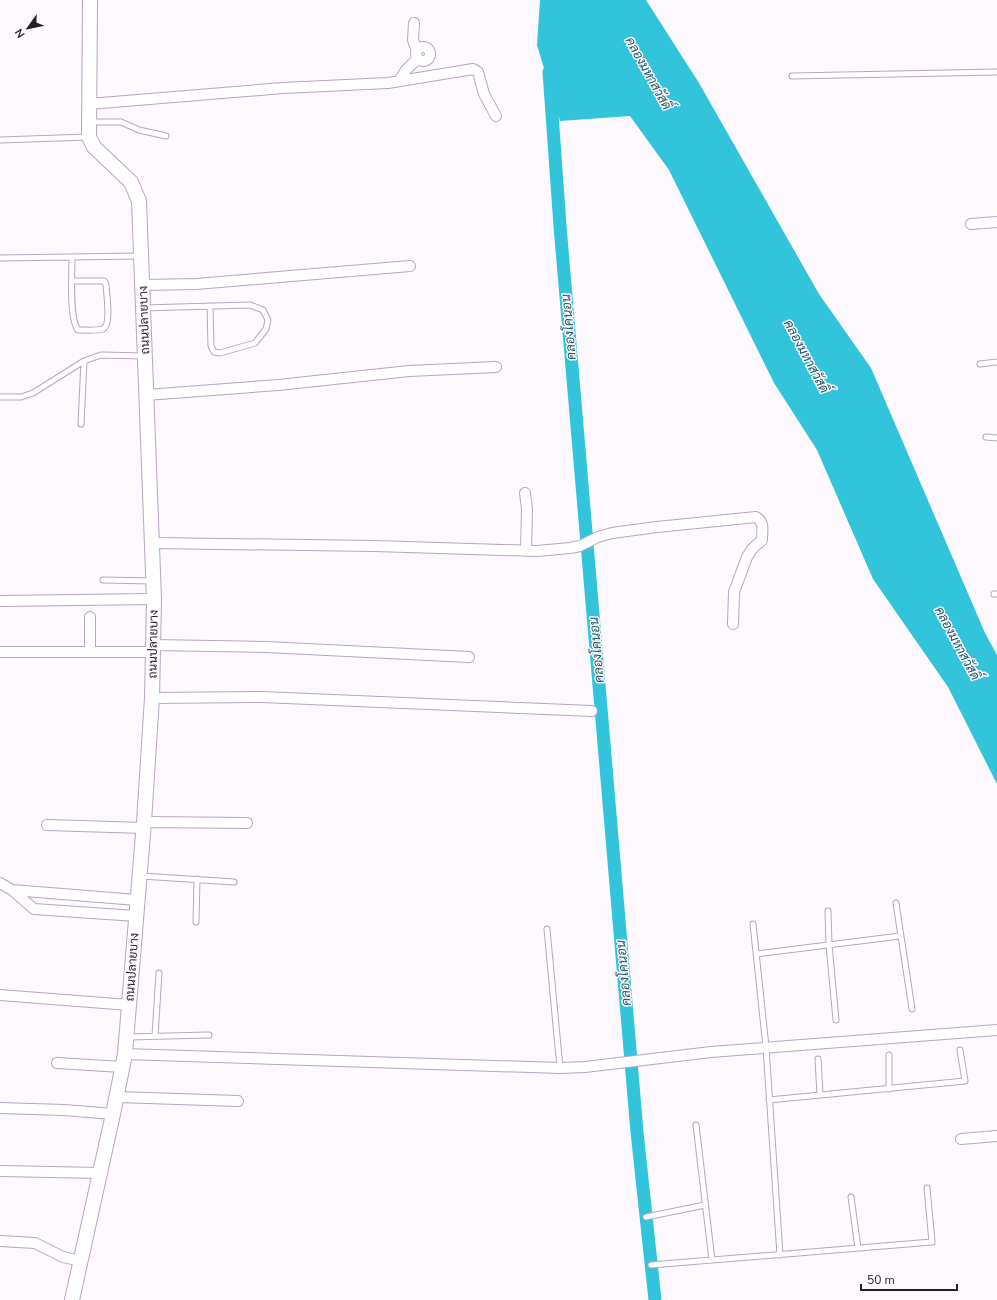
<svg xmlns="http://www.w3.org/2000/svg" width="997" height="1300" font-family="'Nunito Sans',Sarabun,sans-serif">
	<rect width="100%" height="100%" fill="#fdf9ff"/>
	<path fill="#31c4db" d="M 540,0 L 646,0 L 699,83 L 819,294 L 871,368 L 985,633 L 997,655 L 997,784 L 948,687 L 873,579 L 817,450 L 774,383 L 669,170 L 630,116 L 560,121 L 537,45 Z"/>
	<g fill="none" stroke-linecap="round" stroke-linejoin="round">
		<path stroke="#31c4db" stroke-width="13" d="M 549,72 L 560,226 L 637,1132 L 655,1300"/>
		<g stroke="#b9a4c1" stroke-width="7">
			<path id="lane" d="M 792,76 L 997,72
				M 89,122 L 121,122 L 139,130 L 166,136
				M 0,140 L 88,137
				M 72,257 C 72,273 69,319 78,330 C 85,330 96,331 103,329 C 112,325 106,292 106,284 L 104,281 L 72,281
				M 0,258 L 140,256
				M 143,308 L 250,305 L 263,310 L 268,320 L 266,329 L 255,343 L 220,353 L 214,352 L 211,346 L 210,306
				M 980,364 L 997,362
				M 0,397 L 21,397 L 33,393 L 84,361 L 101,355 L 144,356
				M 81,424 L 84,361
				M 986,437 L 997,438
				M 103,580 L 153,581
				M 994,594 L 997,594
				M 141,876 L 234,882
				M 896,903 L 912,1009
				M 828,911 L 829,945 L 836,1020
				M 196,922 L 197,879
				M 753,924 L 766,1047 L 780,1255
				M 547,929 L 560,1068
				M 756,954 L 900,936
				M 155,1036 L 159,973
				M 128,1037 L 209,1035
				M 818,1059 L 820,1095
				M 889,1089 L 889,1055
				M 769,1100 L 965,1081 L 960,1050
				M 696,1125 L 712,1260
				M 851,1197 L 858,1248
				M 646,1217 L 705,1205
				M 651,1265 L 932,1242 L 927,1188"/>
		</g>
		<g stroke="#b9a4c1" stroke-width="12">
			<path id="street" d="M 414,23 L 413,40 L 417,51
				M416 54a7 7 0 1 1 14 0a7 7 0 1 1-14 0Z
				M 399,81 L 406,70 L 418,58
				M 89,104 L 283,88 L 388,83 L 473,69 L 478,72 L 484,94 L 496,116
				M 971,224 L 997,222
				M 142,285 L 196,284 L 410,266
				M 146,395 L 278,385 L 409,371 L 496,367
				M 525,493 L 527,509 L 526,551
				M 152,543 L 375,546 L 537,551 L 570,548 L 580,546 L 598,537 L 612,533 L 657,527 L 756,517 C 765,522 762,531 762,540 L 752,549 L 747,557 L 734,592 L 733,624
				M 0,601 L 154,599
				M 90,617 L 90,652
				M 153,645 L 266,647 L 469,657
				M 0,652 L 153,652
				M 152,698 L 262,697 L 592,711
				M 144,822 L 247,823
				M 47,825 L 144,828
				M 0,883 L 12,890 L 34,909 L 136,916
				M 12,890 L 137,900
				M 0,995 L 129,1005
				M 125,1054 L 560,1068 L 585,1067 L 711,1052 L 997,1030
				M 57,1063 L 122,1067
				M 117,1097 L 238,1101
				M 0,1108 L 64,1110 L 113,1114
				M 961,1139 L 997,1136
				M 0,1171 L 100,1173
				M 0,1241 L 35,1243 L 63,1257 L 81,1261"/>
		</g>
		<g stroke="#b9a4c1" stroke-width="16">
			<path id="secondary" d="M 72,1300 L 113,1114 L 125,1054 L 144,822 L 152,698 L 154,599 L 139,201 L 131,182 L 94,147 L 89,137 L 90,0"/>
		</g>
		<use href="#lane" stroke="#fff" stroke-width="5"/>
		<use href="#street" stroke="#fff" stroke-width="10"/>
		<use href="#secondary" stroke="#fff" stroke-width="14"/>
	</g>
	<g text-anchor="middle" stroke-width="3" stroke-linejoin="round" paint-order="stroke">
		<g font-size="12" fill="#251d28" stroke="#fdf9ff">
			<text transform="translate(144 320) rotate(-92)" y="4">ถนนปลายบาง</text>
			<text transform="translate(153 644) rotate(-89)" y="4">ถนนปลายบาง</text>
			<text transform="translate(132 967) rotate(-86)" y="4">ถนนปลายบาง</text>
		</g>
		<g font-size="13" font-style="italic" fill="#205963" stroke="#fdf9ff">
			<text transform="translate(649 73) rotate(61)" y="5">คลองมหาสวัสดิ์</text>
			<text transform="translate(568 327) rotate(-95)" y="5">คลองโคนอน</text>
			<text transform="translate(807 356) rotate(62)" y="5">คลองมหาสวัสดิ์</text>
			<text transform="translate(958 643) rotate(62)" y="5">คลองมหาสวัสดิ์</text>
			<text transform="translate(596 650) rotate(-95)" y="5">คลองโคนอน</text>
			<text transform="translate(623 973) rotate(-95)" y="5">คลองโคนอน</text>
		</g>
	</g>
	<g transform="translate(28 28) rotate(237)" stroke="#fdf9ff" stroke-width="3" paint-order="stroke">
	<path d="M0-3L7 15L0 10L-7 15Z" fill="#251d28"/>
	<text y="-6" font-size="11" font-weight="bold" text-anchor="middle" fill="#251d28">N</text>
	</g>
	<path d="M861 1284v6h96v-6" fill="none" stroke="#251d28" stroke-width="2"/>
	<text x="867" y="1284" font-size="12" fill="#251d28" stroke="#fdf9ff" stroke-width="3" paint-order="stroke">50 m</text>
</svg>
